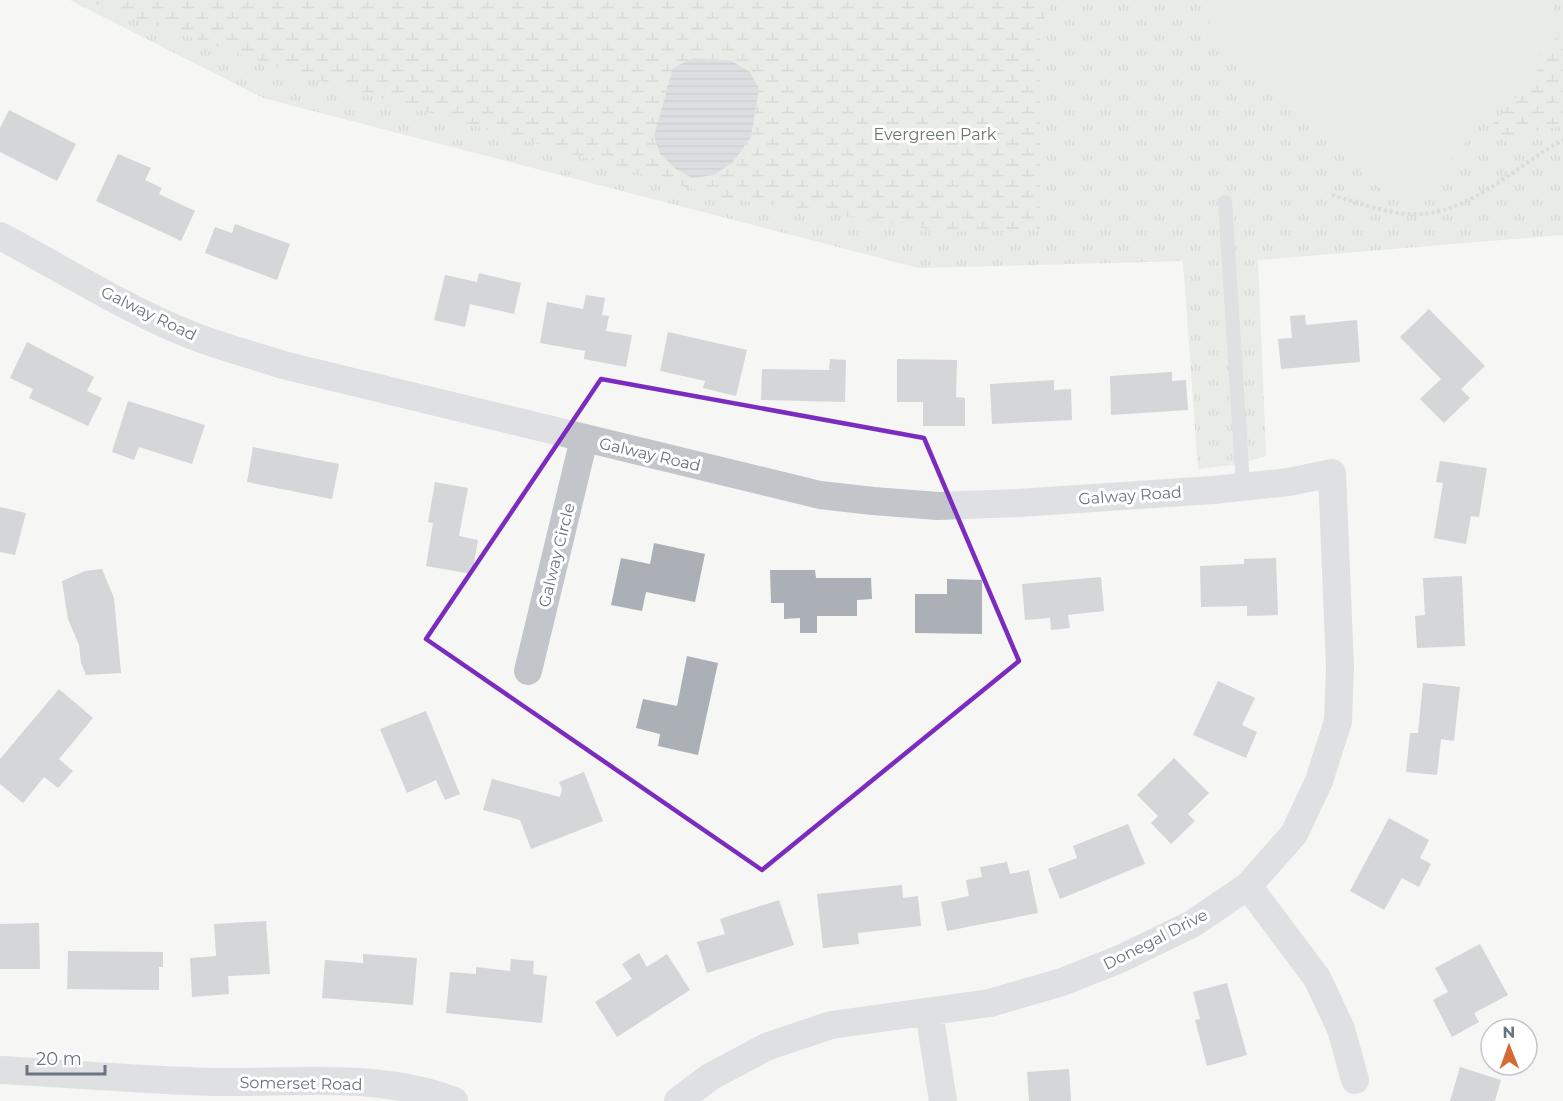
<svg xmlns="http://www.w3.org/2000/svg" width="1563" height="1101" font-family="Montserrat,sans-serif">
	<defs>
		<pattern id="grass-tufts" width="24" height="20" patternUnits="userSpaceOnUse" patternTransform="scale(1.5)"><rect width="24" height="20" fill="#d7ddd5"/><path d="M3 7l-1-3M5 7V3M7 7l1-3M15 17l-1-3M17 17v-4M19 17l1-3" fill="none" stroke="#b2b8b2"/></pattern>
		<pattern id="wetland-marsh" width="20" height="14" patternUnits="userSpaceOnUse" patternTransform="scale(1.5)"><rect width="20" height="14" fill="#d7ddd5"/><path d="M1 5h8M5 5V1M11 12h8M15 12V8" fill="none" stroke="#b2b8b2"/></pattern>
		<pattern id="water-rules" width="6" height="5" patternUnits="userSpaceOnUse" patternTransform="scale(1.5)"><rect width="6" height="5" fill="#bcc4ca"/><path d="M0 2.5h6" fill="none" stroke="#9da4a9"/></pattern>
	</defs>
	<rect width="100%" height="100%" fill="#f6f6f4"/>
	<path fill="url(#grass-tufts)" d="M 70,0 L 1563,0 L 1563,235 L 1258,260 L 1266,456 L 1239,464 L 1198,469 L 1183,261 L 919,268 L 263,98 Z"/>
	<path fill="url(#wetland-marsh)" d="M 83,0 L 1053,0 L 1040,28 L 1040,229 L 951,232 L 723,198 L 307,77 Z
		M 1563,31 L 1563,126 L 1498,139 L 1490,134 L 1489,129 L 1531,80 Z"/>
	<path fill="#d7ddd5" d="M 1225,0 L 1550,0 L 1563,29 L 1416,200 L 1393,200 L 1204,33 Z"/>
	<path fill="url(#water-rules)" d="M 694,58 L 731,61 L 750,72 L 759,89 L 751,137 L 733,162 L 714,175 L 692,178 L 676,169 L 660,154 L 654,136 L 673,68 Z"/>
	<path fill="#aab0b6" d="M 9,110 L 76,144 L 57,181 L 0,152 L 0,128 Z
		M 118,154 L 151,168 L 145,180 L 162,188 L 159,194 L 195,211 L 181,241 L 96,201 Z
		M 235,224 L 290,244 L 277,280 L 205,253 L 215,227 L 232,233 Z
		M 479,273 L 521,283 L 514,314 L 470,304 L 465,327 L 434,320 L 445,275 L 477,282 Z
		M 586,295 L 605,298 L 602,315 L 609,316 L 606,331 L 632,335 L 626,367 L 584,359 L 585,351 L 540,343 L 547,302 L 583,309 Z
		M 1429,309 L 1485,366 L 1461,389 L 1470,398 L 1444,423 L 1420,399 L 1441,379 L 1400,337 Z
		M 1305,315 L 1306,325 L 1357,320 L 1360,362 L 1281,369 L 1278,339 L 1292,338 L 1290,316 Z
		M 668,332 L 747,350 L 736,396 L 703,388 L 705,381 L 660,371 Z
		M 27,342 L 94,377 L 87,391 L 102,398 L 88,426 L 29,398 L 33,389 L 10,378 Z
		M 830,359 L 846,360 L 845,402 L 761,400 L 762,369 L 829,370 Z
		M 897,359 L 957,360 L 956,397 L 965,398 L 965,426 L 923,426 L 923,402 L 897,402 Z
		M 1172,372 L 1172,381 L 1186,380 L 1188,410 L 1111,415 L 1110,376 Z
		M 1054,380 L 1054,390 L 1071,389 L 1072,420 L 992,424 L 990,384 Z
		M 128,401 L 205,425 L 192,464 L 139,447 L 134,460 L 112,452 Z
		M 253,447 L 339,464 L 332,499 L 247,482 Z
		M 1440,461 L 1487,468 L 1479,517 L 1471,516 L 1466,544 L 1434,538 L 1443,483 L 1436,482 Z
		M 435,482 L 468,488 L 459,536 L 478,540 L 472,574 L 426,566 L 433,523 L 428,522 Z
		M 0,507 L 26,513 L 15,555 L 0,552 Z
		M 654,543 L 705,554 L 695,602 L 646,592 L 642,611 L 611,605 L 621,558 L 650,564 Z
		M 1276,558 L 1278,615 L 1247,616 L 1247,606 L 1201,607 L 1200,566 L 1244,564 L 1244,559 Z
		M 102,569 L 114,598 L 121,673 L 86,675 L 81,663 L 79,645 L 68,619 L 62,581 L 85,571 Z
		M 770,570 L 815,570 L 816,578 L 871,578 L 872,599 L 857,600 L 857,616 L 817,616 L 817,633 L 800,633 L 800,618 L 784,619 L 784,603 L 771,603 Z
		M 1462,576 L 1465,646 L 1417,648 L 1415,616 L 1425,615 L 1423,578 Z
		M 1101,577 L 1104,611 L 1068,615 L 1070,628 L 1051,630 L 1050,618 L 1025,620 L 1022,584 Z
		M 947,579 L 982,580 L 982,634 L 915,633 L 915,594 L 947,594 Z
		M 687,656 L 718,663 L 698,755 L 658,746 L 660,734 L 636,728 L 643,699 L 677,706 Z
		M 1218,681 L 1255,698 L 1242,725 L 1257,732 L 1246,758 L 1193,735 Z
		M 1423,683 L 1460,687 L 1454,741 L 1441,739 L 1437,775 L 1406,772 L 1410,733 L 1418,733 Z
		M 59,689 L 93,718 L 59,759 L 73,771 L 58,788 L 44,777 L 23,803 L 0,784 L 0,759 Z
		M 426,711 L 460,794 L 445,800 L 436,780 L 407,793 L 380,729 Z
		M 1174,758 L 1209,793 L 1188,814 L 1195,821 L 1171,844 L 1151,823 L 1158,816 L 1137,795 Z
		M 584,772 L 603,821 L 531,849 L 520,820 L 483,810 L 492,779 L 560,797 L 562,789 L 559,782 Z
		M 1389,818 L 1429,840 L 1420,858 L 1431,864 L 1419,887 L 1402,878 L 1384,910 L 1350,891 Z
		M 1128,824 L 1145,864 L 1060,899 L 1048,869 L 1077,858 L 1073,846 Z
		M 1007,862 L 1010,874 L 1029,870 L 1038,913 L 947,931 L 941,902 L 969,896 L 966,880 L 982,877 L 980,867 Z
		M 902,885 L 903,898 L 918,896 L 921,926 L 858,933 L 859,944 L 823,948 L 817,894 Z
		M 779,900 L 794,945 L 707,973 L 697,942 L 725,934 L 720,919 Z
		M 266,921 L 270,974 L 228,976 L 229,994 L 192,997 L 190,958 L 216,956 L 214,924 Z
		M 39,923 L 40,969 L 0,969 L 0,924 Z
		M 1480,944 L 1508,995 L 1474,1013 L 1479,1022 L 1452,1037 L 1433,1000 L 1448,992 L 1435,968 Z
		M 68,951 L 163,952 L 163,967 L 159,967 L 159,990 L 67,989 Z
		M 639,953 L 647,967 L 667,954 L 690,990 L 617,1037 L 595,1002 L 632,979 L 622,964 Z
		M 363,954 L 417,958 L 413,1005 L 322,998 L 325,960 L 363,963 Z
		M 511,959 L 534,961 L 533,974 L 547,976 L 542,1023 L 446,1013 L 450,972 L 476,974 L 476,967 L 510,971 Z
		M 1227,983 L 1247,1055 L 1207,1066 L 1195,1020 L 1200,1019 L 1193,992 Z
		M 1460,1067 L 1501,1080 L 1495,1101 L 1450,1101 Z
		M 1069,1069 L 1071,1101 L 1029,1101 L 1027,1072 Z"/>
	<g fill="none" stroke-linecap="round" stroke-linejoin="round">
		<path stroke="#babcbf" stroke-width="4" stroke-dasharray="3 3" stroke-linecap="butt" d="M 1332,195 C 1356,202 1382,212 1407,214 C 1468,218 1514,166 1563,140"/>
		<path stroke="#c2c5c9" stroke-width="14" d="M 1225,202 L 1243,486"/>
		<path stroke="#c2c5c9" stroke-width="28" d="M 0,236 C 63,269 125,309 191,335 C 221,347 253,355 283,365 L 820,495 L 873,501 L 938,506 L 1019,503 L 1213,490 L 1289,482 L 1332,473 L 1340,667 L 1338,721 L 1319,781 L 1294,834 L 1248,886 L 1192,924 L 1120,959 L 1062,982 L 990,1003 L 831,1025 L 766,1047 L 710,1077 L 678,1101
			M 528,671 L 584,439
			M 1248,886 L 1317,978 L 1341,1029 L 1355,1080
			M 929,1012 L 943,1101
			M 0,1070 C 71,1074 143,1080 214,1082 C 293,1083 378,1072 454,1101"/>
	</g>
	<path d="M0 0H1563V1101H0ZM 601,379 L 924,438 L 1019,661 L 762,870 L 426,639 Z" fill="#f6f6f4" fill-opacity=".55" fill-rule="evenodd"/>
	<path fill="none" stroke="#7b2cbf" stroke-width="4.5" stroke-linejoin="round" d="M 601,379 L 924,438 L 1019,661 L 762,870 L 426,639 Z"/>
	<g text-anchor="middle" stroke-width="6" stroke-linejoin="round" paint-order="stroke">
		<g font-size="16" fill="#687a66" stroke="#fff">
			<text x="935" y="140">Evergreen Park</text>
		</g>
		<g font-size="16" fill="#687482" stroke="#fff">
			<text transform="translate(149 313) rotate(26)" y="6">Galway Road</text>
			<text transform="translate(650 454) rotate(13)" y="6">Galway Road</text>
			<text transform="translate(1130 495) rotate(-4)" y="6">Galway Road</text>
			<text transform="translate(556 555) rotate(-76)" y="6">Galway Circle</text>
			<text transform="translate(1155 939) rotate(-27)" y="6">Donegal Drive</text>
			<text transform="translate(301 1083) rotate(1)" y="6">Somerset Road</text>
		</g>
	</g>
	<g transform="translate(1509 1047) rotate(359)"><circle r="28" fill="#ffffff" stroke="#c3c7cd" stroke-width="1.5"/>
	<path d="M0-4.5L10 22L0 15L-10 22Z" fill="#d46b36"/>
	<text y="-9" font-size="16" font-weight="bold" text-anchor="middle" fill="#687482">N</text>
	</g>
	<path d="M27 1065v9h78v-9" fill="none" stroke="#687482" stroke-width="3"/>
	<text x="36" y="1065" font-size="18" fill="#687482" stroke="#ffffff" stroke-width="4.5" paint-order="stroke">20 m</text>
</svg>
